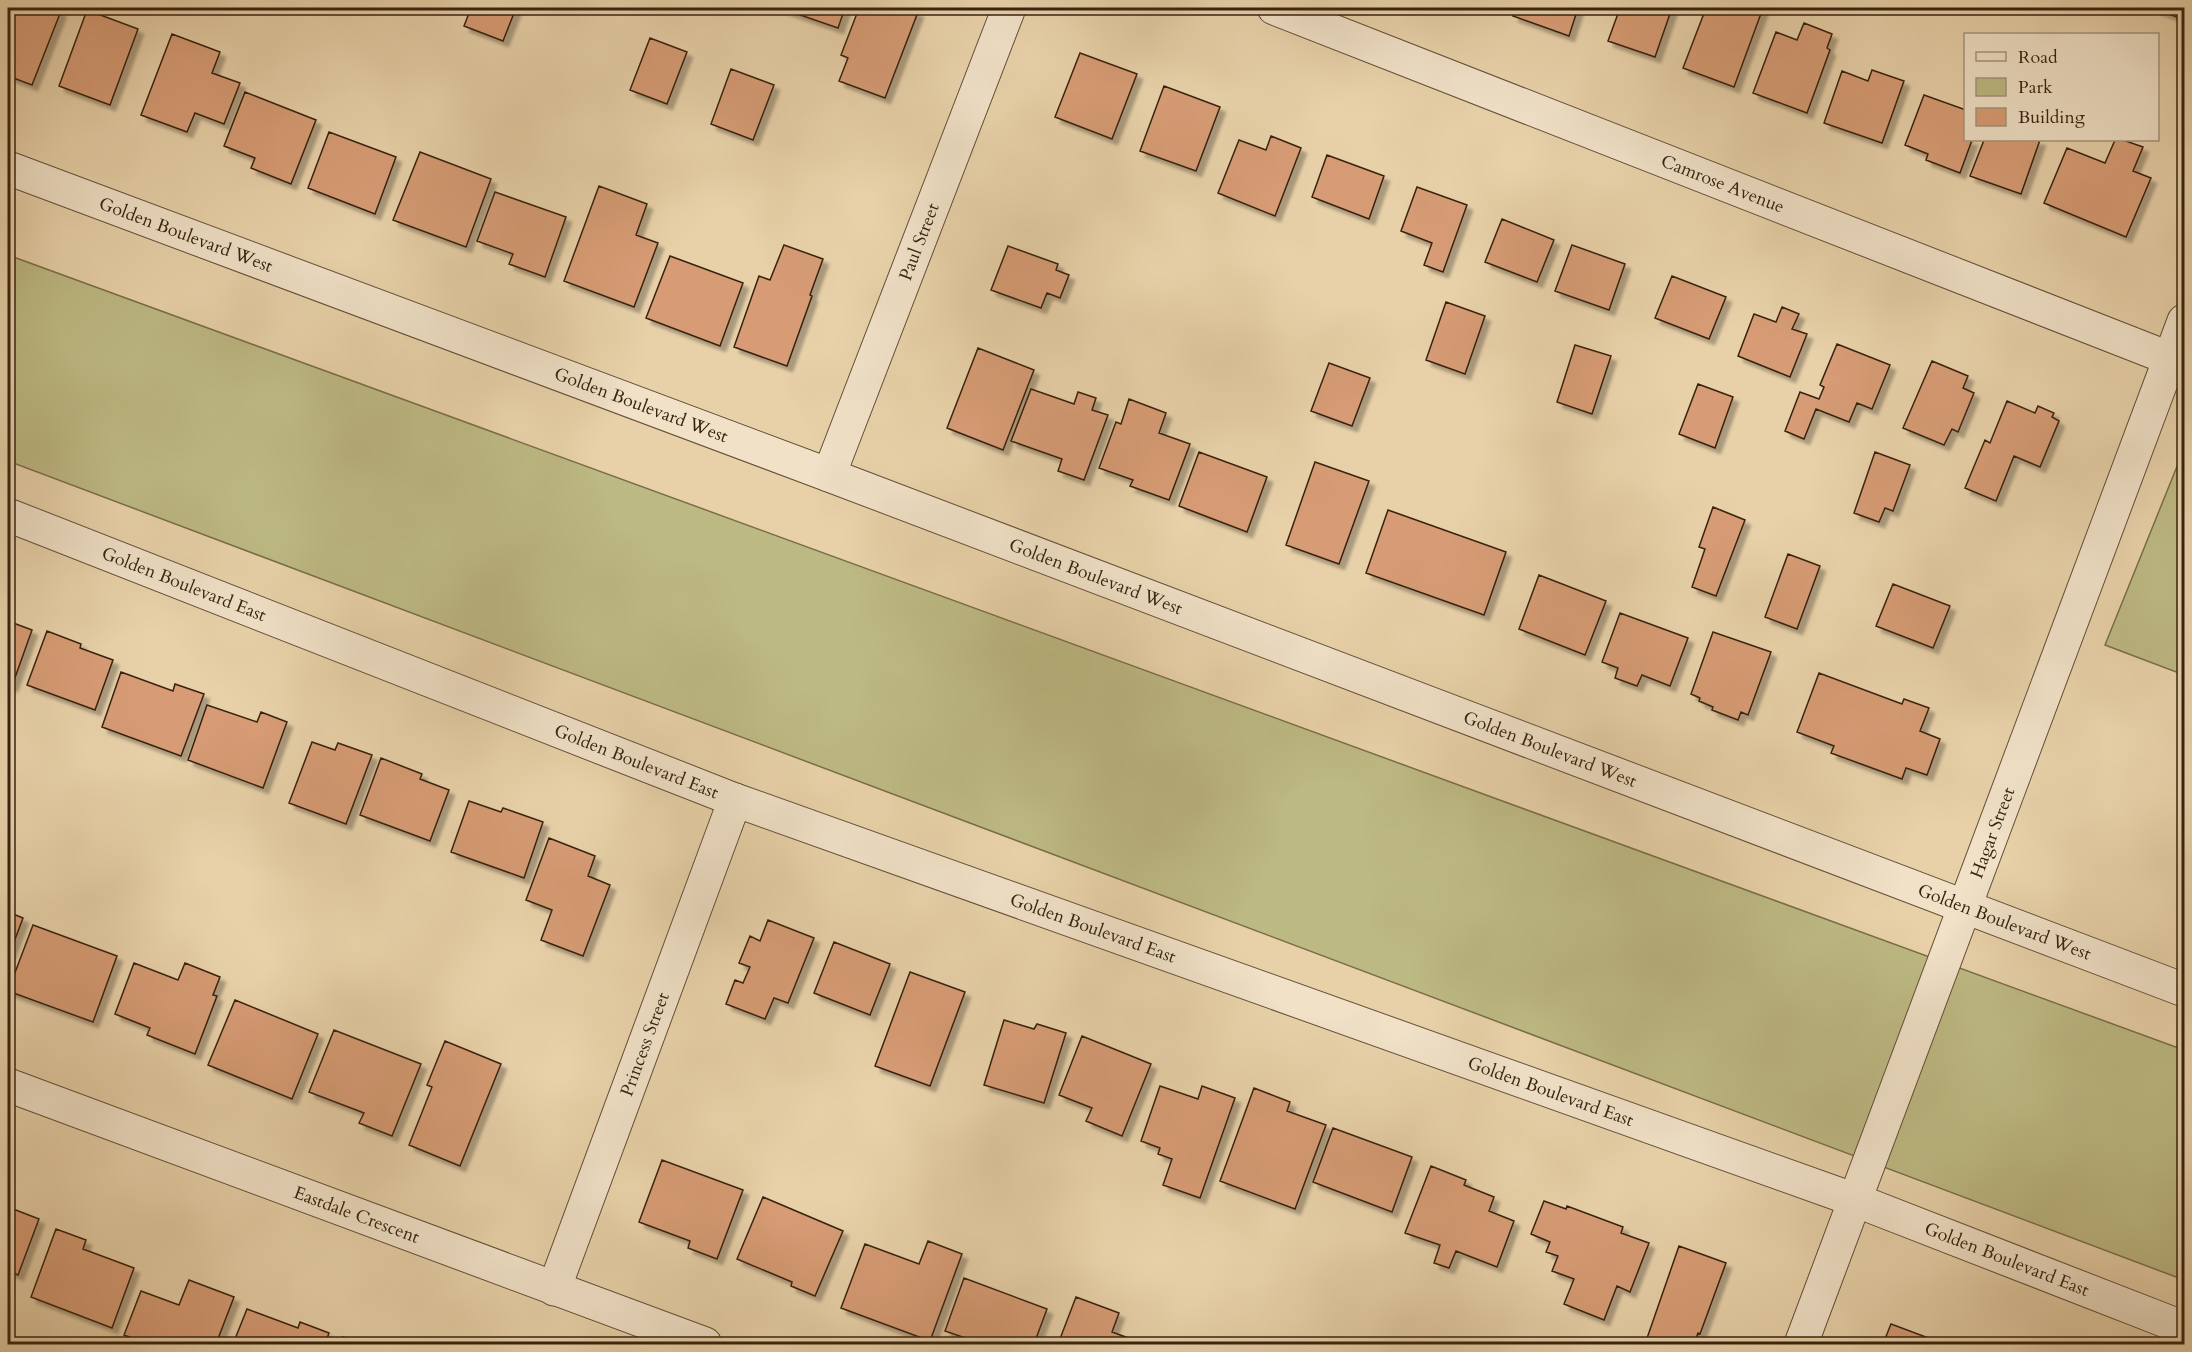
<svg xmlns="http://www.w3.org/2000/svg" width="2192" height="1352" font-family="Cardo,serif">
	<defs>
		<filter id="shadow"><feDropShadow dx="5.5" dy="5.5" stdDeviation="1.5" flood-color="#0004"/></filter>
	</defs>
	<rect width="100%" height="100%" fill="#e8d1a9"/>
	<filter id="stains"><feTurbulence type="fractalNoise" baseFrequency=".00333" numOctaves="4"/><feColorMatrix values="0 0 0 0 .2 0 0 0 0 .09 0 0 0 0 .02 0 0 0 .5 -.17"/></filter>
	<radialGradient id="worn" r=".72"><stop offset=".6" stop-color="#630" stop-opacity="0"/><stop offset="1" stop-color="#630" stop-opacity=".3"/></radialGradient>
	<path fill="#bdb983" stroke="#7a6e4a" stroke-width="1.5" d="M 8,255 L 2184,1050 L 2184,1280 L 8,461 Z
		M 2184,449 L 2184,675 L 2105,645 Z"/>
	<path fill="#d79c74" stroke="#372311" stroke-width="1.5" filter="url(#shadow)" d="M 8,8 L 53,8 L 61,11 L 32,85 L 8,76 Z
		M 471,8 L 516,8 L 503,41 L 464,26 Z
		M 780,8 L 845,8 L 838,28 Z
		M 859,8 L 905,8 L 918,12 L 885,98 L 839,81 L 848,58 L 841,55 Z
		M 1516,8 L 1578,8 L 1569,36 L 1513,16 Z
		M 1620,8 L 1672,8 L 1655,57 L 1608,41 Z
		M 1706,8 L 1714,8 L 1730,14 L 1733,8 L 1763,8 L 1734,87 L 1683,68 Z
		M 2154,8 L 2184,8 L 2184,20 Z
		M 87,10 L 138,29 L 110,105 L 59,86 Z
		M 1804,23 L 1832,34 L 1827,48 L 1830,50 L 1807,113 L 1753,93 L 1776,32 L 1797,40 Z
		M 172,34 L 220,52 L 212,73 L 240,83 L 224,124 L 195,113 L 187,132 L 141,115 Z
		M 650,38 L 687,52 L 667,104 L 630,90 Z
		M 1080,53 L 1137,74 L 1112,139 L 1055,117 Z
		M 731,69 L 774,85 L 753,140 L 711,124 Z
		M 1872,70 L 1904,81 L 1882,143 L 1824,123 L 1842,71 L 1868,81 Z
		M 1164,86 L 1220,107 L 1196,171 L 1140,151 Z
		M 245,92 L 316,120 L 291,184 L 251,168 L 255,158 L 224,146 Z
		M 1924,95 L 1966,110 L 1966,140 L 1972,140 L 1960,173 L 1926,160 L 1928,154 L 1905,145 Z
		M 329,132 L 396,157 L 375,214 L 308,188 Z
		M 1271,136 L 1301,148 L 1275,216 L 1218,193 L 1239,140 L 1266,150 Z
		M 1984,140 L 2040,140 L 2021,194 L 1970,176 Z
		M 2115,140 L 2123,140 L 2143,147 L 2133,171 L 2151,178 L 2126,237 L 2044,203 L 2067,148 L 2105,163 Z
		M 420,152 L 491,179 L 466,247 L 393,220 Z
		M 1327,155 L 1384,176 L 1369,219 L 1312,197 Z
		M 599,186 L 647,204 L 636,235 L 658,243 L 634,307 L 564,281 Z
		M 1417,187 L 1467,205 L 1443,272 L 1424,265 L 1432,243 L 1401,231 Z
		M 495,192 L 566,217 L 545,277 L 509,264 L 513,254 L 477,241 Z
		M 1502,219 L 1554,240 L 1537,282 L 1485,262 Z
		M 784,245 L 823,259 L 810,295 L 812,296 L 787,366 L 734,347 L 759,276 L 770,280 Z
		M 1572,245 L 1625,264 L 1609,310 L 1555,291 Z
		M 1008,246 L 1058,264 L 1056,270 L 1069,275 L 1060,298 L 1047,293 L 1041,308 L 991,290 Z
		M 670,256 L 743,283 L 720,346 L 646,318 Z
		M 1672,276 L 1726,297 L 1709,339 L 1655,318 Z
		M 1446,302 L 1485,316 L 1465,374 L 1426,360 Z
		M 1782,307 L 1799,314 L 1792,329 L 1807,334 L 1790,377 L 1738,356 L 1754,314 L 1776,322 Z
		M 1837,344 L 1890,365 L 1872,409 L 1857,403 L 1849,422 L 1816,409 L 1804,439 L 1785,431 L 1800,392 L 1819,399 L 1824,387 L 1820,385 Z
		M 1575,345 L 1611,356 L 1592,414 L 1557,402 Z
		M 978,348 L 1034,370 L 1003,450 L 947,428 Z
		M 1932,361 L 1968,376 L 1963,388 L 1974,393 L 1958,432 L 1952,429 L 1944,445 L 1903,428 Z
		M 1329,363 L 1370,378 L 1352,426 L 1311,411 Z
		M 1698,384 L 1733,397 L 1715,448 L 1679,434 Z
		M 1031,389 L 1074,404 L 1078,392 L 1096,398 L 1092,410 L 1108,415 L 1084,480 L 1058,471 L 1062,459 L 1011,441 Z
		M 1129,399 L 1166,413 L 1159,433 L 1190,444 L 1169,500 L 1130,486 L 1133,480 L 1099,468 L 1116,422 L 1121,424 Z
		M 2007,401 L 2035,413 L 2038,406 L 2054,413 L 2052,417 L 2059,421 L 2040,467 L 2014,456 L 1996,501 L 1965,488 L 1985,440 L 1990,443 Z
		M 1199,452 L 1267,477 L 1247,532 L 1179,506 Z
		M 1875,452 L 1910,465 L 1893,511 L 1885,508 L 1879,522 L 1854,513 Z
		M 1315,462 L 1369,481 L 1339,564 L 1286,545 Z
		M 1713,507 L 1745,520 L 1716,596 L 1692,587 L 1705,549 L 1699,547 Z
		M 1388,510 L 1506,552 L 1484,615 L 1366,573 Z
		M 1788,554 L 1820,566 L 1797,629 L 1765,617 Z
		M 1539,575 L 1606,601 L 1585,655 L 1519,629 Z
		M 1893,584 L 1950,606 L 1933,648 L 1876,626 Z
		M 1620,613 L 1688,638 L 1670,686 L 1642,675 L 1637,686 L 1615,678 L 1618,668 L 1602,662 Z
		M 8,621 L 32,630 L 12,686 L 8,685 Z
		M 47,631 L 81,644 L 80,648 L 113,660 L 95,710 L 27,685 Z
		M 1713,632 L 1771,652 L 1748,715 L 1741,712 L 1738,720 L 1712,710 L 1713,707 L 1699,701 L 1700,698 L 1691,694 Z
		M 121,672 L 173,691 L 175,684 L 204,694 L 181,756 L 102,727 Z
		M 1819,673 L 1902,704 L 1904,699 L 1929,708 L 1920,731 L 1940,739 L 1927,775 L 1906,768 L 1902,779 L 1831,753 L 1834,746 L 1797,732 Z
		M 207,705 L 257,722 L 261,712 L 287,722 L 263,788 L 188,760 Z
		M 312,742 L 335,750 L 338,743 L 372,755 L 346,824 L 289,803 Z
		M 381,758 L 422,774 L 420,779 L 449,790 L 430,841 L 360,815 Z
		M 469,801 L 501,812 L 503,808 L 543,822 L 524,878 L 451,852 Z
		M 549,838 L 595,856 L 588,876 L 610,885 L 583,956 L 541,940 L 552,910 L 526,900 Z
		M 8,912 L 23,918 L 8,958 Z
		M 768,920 L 814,938 L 788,1003 L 774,998 L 765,1019 L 726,1004 L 735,980 L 743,983 L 750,967 L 739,963 L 750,936 L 760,941 Z
		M 33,925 L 117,956 L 93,1022 L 8,991 Z
		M 834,942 L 890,964 L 870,1015 L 814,993 Z
		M 134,963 L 178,980 L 185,963 L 220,977 L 213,995 L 217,996 L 195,1054 L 147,1035 L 150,1028 L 115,1014 Z
		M 910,972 L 965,992 L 930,1086 L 875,1066 Z
		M 235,1000 L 318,1034 L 292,1099 L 208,1065 Z
		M 1004,1020 L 1034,1029 L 1037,1024 L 1066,1033 L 1044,1103 L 984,1085 Z
		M 334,1030 L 421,1064 L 392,1136 L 359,1123 L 364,1113 L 309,1092 Z
		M 1082,1036 L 1151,1064 L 1122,1136 L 1086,1121 L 1092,1108 L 1059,1095 Z
		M 445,1041 L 501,1064 L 460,1166 L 409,1145 L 432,1087 L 427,1085 Z
		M 1160,1086 L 1198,1099 L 1202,1086 L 1235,1098 L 1200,1198 L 1163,1185 L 1172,1159 L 1158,1154 L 1160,1148 L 1141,1141 Z
		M 1254,1088 L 1290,1102 L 1287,1111 L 1326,1125 L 1295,1209 L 1220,1181 Z
		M 1333,1128 L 1412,1157 L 1392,1212 L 1313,1182 Z
		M 662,1160 L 743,1190 L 717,1259 L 688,1248 L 690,1241 L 639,1222 Z
		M 1431,1166 L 1466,1180 L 1464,1185 L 1494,1197 L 1489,1211 L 1514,1221 L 1497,1267 L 1456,1251 L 1449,1268 L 1434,1263 L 1440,1245 L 1405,1233 Z
		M 763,1197 L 843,1231 L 815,1296 L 791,1286 L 792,1282 L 737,1259 Z
		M 1544,1201 L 1566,1209 L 1567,1206 L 1623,1227 L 1621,1233 L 1649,1243 L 1630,1292 L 1617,1286 L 1604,1320 L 1564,1304 L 1574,1279 L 1552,1271 L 1558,1256 L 1546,1252 L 1550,1242 L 1531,1234 Z
		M 8,1207 L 39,1219 L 18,1275 L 8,1271 Z
		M 56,1229 L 86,1240 L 83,1249 L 134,1268 L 112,1328 L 31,1297 Z
		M 928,1241 L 962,1254 L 930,1341 L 841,1308 L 865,1244 L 919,1264 Z
		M 1679,1246 L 1726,1263 L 1700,1334 L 1698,1333 L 1694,1344 L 1645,1344 Z
		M 964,1278 L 1047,1309 L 1034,1344 L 983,1344 L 945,1331 Z
		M 189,1280 L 234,1297 L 216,1344 L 145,1344 L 146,1343 L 124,1335 L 141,1291 L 179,1305 Z
		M 1076,1297 L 1119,1313 L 1112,1332 L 1145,1344 L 1058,1344 Z
		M 247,1309 L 298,1328 L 300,1322 L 329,1333 L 325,1344 L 233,1344 Z
		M 1891,1324 L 1942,1343 L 1941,1344 L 1883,1344 Z
		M 343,1337 L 365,1344 L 340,1344 Z"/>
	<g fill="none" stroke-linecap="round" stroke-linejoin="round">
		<g stroke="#634e37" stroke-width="35">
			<g id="street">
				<path id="s1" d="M 1274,8 L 2171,359"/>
				<path id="s2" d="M 8,168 L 829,475 L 2184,990"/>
				<path id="s3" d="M 829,475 L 1009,8"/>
				<path id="s4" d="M 8,515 L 735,800 L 1855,1200 L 2184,1328"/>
				<path id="s5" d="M 8,1085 L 705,1344"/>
				<path id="s6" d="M 554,1289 L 735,800"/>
				<path id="s7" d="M 1801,1344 L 2184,321"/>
			</g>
		</g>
		<use href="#street" stroke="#f0e1c7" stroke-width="33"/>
	</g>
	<g text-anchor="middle" stroke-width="6" stroke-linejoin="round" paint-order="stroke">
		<g font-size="18" fill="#372311" stroke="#f0e1c7">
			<text dy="6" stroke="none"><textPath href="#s1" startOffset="482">Camrose Avenue</textPath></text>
			<text dy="6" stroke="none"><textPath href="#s2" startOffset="190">Golden Boulevard West</textPath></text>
			<text dy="6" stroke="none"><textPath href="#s3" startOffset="250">Paul Street</textPath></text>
			<text dy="6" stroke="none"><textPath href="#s2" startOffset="676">Golden Boulevard West</textPath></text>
			<text dy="6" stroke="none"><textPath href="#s2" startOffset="1162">Golden Boulevard West</textPath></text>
			<text dy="6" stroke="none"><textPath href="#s4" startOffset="189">Golden Boulevard East</textPath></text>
			<text dy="6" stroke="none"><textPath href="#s2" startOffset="1648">Golden Boulevard West</textPath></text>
			<text dy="6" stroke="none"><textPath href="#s4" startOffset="675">Golden Boulevard East</textPath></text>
			<text dy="6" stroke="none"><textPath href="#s7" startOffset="546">Hagar Street</textPath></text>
			<text dy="6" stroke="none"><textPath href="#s2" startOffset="2134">Golden Boulevard West</textPath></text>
			<text dy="6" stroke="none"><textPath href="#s4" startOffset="1161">Golden Boulevard East</textPath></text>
			<text dy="6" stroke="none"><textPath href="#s6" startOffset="261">Princess Street</textPath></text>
			<text dy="6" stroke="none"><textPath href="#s4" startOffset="1647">Golden Boulevard East</textPath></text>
			<text dy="6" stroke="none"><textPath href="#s5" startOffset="372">Eastdale Crescent</textPath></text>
			<text dy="6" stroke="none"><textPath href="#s4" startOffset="2133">Golden Boulevard East</textPath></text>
		</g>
	</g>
	<rect width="2192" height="1352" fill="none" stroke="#e8d1a9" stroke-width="30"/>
	<rect x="9" y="9" width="2174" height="1334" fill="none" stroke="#372311" stroke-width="3"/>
	<rect x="15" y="15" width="2162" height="1322" fill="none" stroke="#372311" stroke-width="1.5"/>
	<rect x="1964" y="33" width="195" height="108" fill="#f0e1c7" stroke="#a6957e" stroke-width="1.5"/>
	<rect x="1976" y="52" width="30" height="9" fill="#f0e1c7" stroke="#a6957e" stroke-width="1.5"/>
	<text x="2018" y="63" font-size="18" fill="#372311">Road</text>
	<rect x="1976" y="78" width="30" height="18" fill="#bdb983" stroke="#a6957e" stroke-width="1.5"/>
	<text x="2018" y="93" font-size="18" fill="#372311">Park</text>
	<rect x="1976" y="108" width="30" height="18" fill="#d79c74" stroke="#a6957e" stroke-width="1.5"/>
	<text x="2018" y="123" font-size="18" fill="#372311">Building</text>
	<rect width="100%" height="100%" filter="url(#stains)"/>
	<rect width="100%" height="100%" fill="url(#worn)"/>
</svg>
